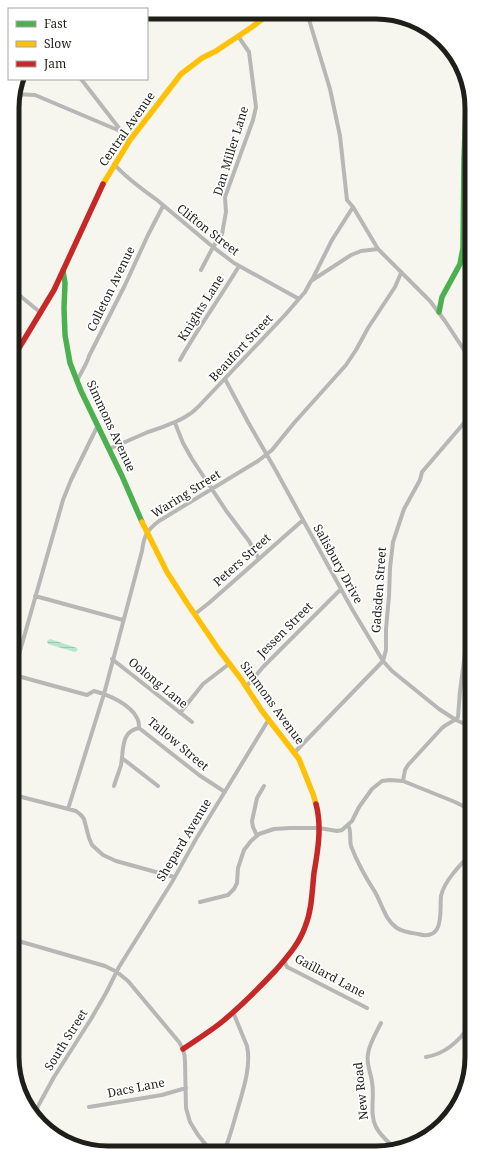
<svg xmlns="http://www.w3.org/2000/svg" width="484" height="1165" font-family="'Noto Serif',serif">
	<defs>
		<pattern id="water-rules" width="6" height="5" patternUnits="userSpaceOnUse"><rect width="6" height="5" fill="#b6e7cd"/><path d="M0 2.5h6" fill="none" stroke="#9cc6af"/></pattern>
	</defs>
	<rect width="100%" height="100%" fill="#f6f6ee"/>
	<path fill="#f9e7db" d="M 469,96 L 469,208 L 465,208 Z"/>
	<path fill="url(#water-rules)" d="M 50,639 L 77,648 L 78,650 L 75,652 L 48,644 L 47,641 Z"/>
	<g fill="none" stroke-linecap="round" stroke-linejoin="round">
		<path stroke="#b7b8b5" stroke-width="4" d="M 307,13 L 330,89 L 340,136 L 347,200 L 353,207 L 378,249 L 430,301 L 445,321 L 470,359
			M 81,79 L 129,141
			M 14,94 L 35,95 L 120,131
			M 114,164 C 126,178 142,189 157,200 L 213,247 L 234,263 L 299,299
			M 201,270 L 213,247 L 222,234 L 226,212 L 225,197 L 253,120 L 256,107 L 249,52 L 238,36
			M 312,280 L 332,240 L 353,207
			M 13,290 L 41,313
			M 180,360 C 198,328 220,298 239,266
			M 225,379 L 248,422 L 275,469 L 352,609 L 383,661 L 392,671 L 439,709 L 456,720 L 471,727
			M 77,381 C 80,374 88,362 89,356 L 125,285 L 148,235 L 163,206
			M 175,423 L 183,443 L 192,459 L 227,512 L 249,541 L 259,559
			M 109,449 L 148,432 C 153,431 156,429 160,428 C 175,422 188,418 199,406 L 285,315 L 305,292 L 311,281 L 351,255 L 361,251 L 378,249
			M 35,596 L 123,620
			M 195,614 L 209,603 L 303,520
			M 112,659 L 192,722
			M 14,672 L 63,500 L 71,480 L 98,425
			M 14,675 L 87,695 L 94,691 C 109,695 130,704 137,718 C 139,721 139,725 139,728 L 199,775 L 225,792
			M 246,687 L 263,667 L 341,589
			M 180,713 L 203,684 L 229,664
			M 294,753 L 383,661 L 386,650 L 386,629 L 389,596 L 390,568 L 393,542 L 404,509 L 420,480 L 422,472 L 470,416
			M 122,758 L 158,786
			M 403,781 L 405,770 L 408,765 L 442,728 C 447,723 454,722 458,717 L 460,691 L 470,616
			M 114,786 C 116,779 119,772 121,765 C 124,750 120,732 139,728
			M 14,795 L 76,811 L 81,815 L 84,819 L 89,838 L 92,845 L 103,855 L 116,861 L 174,877
			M 68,809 L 104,694 L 142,551 C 144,536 146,531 159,521 L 258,461 L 272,450 L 294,423 L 346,365 L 356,350 L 368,328 L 395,287 L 401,273
			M 348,825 C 352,831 349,839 351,846 C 357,862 366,878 375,892 C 382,904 385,920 397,928 C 403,932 411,933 418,934 C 425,936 433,936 437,929 C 442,921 440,905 441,896 C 444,881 461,864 471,854
			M 257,836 L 253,827 L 252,821 L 257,798 L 264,786
			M 200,902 L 228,895 L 234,889 L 237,883 L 238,868 L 244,850 L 251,841 L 259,834 L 274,829 L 290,828 L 319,828 L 337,831 L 342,830 L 352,821 L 359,807 L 372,789 L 382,781 L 390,780 L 403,781 L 455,802 L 471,810
			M 15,940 L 105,966 L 117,972 L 128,981 L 179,1042 C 183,1048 185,1054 185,1061 L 186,1108 L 190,1122 L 198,1135 L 211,1151
			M 284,961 L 287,967 L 295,971 L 367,1008
			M 381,1023 C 376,1033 369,1044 368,1054 C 366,1064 371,1073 372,1082 C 375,1097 369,1113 376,1127 C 381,1137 390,1143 397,1150
			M 470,1025 L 472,1034
			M 426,1057 C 445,1054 460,1040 470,1025
			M 89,1107 L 162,1095 L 186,1088
			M 39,1120 L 37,1108 L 54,1077 L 91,1019 L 106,993 L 119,967 L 172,882 L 196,839 L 269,719
			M 40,1122 L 51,1132
			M 224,1151 C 229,1140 232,1129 235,1118 C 241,1096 252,1068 247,1046 L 233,1012"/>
		<path stroke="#4caf50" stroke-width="5.5" d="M 63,271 L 65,283 L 64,308 L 65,335 L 70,363 L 81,391 L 122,476 L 142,522
			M 439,312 L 442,297 L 460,264 L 463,248 L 464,158 L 467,81"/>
		<path stroke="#ffc107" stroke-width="5.5" d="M 103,184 L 130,140 L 181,74 L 202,58 L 216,51 L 252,27 L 270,13
			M 142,522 L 167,572 L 187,603 L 219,650 L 241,679 L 262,711 L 299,759 L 313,794 L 316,804"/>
		<path stroke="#c62828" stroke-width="5.5" d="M 13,358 L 54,290 L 103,184
			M 183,1049 C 196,1040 211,1031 223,1021 C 242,1005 259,988 276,970 C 287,957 299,944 305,927 C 312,910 312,891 314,873 C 318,850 322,826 316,804"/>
	</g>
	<g text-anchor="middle" stroke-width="3.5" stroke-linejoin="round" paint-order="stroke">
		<g font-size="12" fill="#1f1f1a" stroke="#fff">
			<text transform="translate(127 129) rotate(-55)" y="4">Central Avenue</text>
			<text transform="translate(231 151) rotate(-73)" y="4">Dan Miller Lane</text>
			<text transform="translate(208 230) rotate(38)" y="4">Clifton Street</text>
			<text transform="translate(111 289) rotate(-64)" y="4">Colleton Avenue</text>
			<text transform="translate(201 308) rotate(-58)" y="4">Knights Lane</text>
			<text transform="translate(241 348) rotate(-47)" y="4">Beaufort Street</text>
			<text transform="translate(111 426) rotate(65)" y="4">Simmons Avenue</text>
			<text transform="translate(186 494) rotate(-32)" y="4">Waring Street</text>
			<text transform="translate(242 560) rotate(-42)" y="4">Peters Street</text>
			<text transform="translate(338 564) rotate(61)" y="4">Salisbury Drive</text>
			<text transform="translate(379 590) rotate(-86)" y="4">Gadsden Street</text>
			<text transform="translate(285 630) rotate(-45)" y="4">Jessen Street</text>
			<text transform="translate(158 683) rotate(39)" y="4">Oolong Lane</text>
			<text transform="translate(272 703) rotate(54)" y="4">Simmons Avenue</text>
			<text transform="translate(178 744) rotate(40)" y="4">Tallow Street</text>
			<text transform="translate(184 840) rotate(-59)" y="4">Shepard Avenue</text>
			<text transform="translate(330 976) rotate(28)" y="4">Gaillard Lane</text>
			<text transform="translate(66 1040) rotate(-58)" y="4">South Street</text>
			<text transform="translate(136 1088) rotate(-11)" y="4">Dacs Lane</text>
			<text transform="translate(361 1091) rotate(-96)" y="4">New Road</text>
		</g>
	</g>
	<path d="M0 0H484V1165H0ZM108 19H376A89 89 0 0 1 465 108V1057A89 89 0 0 1 376 1146H108A89 89 0 0 1 19 1057V108A89 89 0 0 1 108 19Z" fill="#fff" fill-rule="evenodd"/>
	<path fill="none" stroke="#1f1f1a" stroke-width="5" d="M108 19H376A89 89 0 0 1 465 108V1057A89 89 0 0 1 376 1146H108A89 89 0 0 1 19 1057V108A89 89 0 0 1 108 19Z"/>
	<rect x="8" y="8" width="140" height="72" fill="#ffffff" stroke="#a5a5a3"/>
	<rect x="16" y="21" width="20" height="6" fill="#4caf50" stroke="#a5a5a3"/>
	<text x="44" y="28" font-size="12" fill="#1f1f1a">Fast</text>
	<rect x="16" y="41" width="20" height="6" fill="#ffc107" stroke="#a5a5a3"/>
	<text x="44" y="48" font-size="12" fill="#1f1f1a">Slow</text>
	<rect x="16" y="61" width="20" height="6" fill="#c62828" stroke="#a5a5a3"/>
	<text x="44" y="68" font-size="12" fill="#1f1f1a">Jam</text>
</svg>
